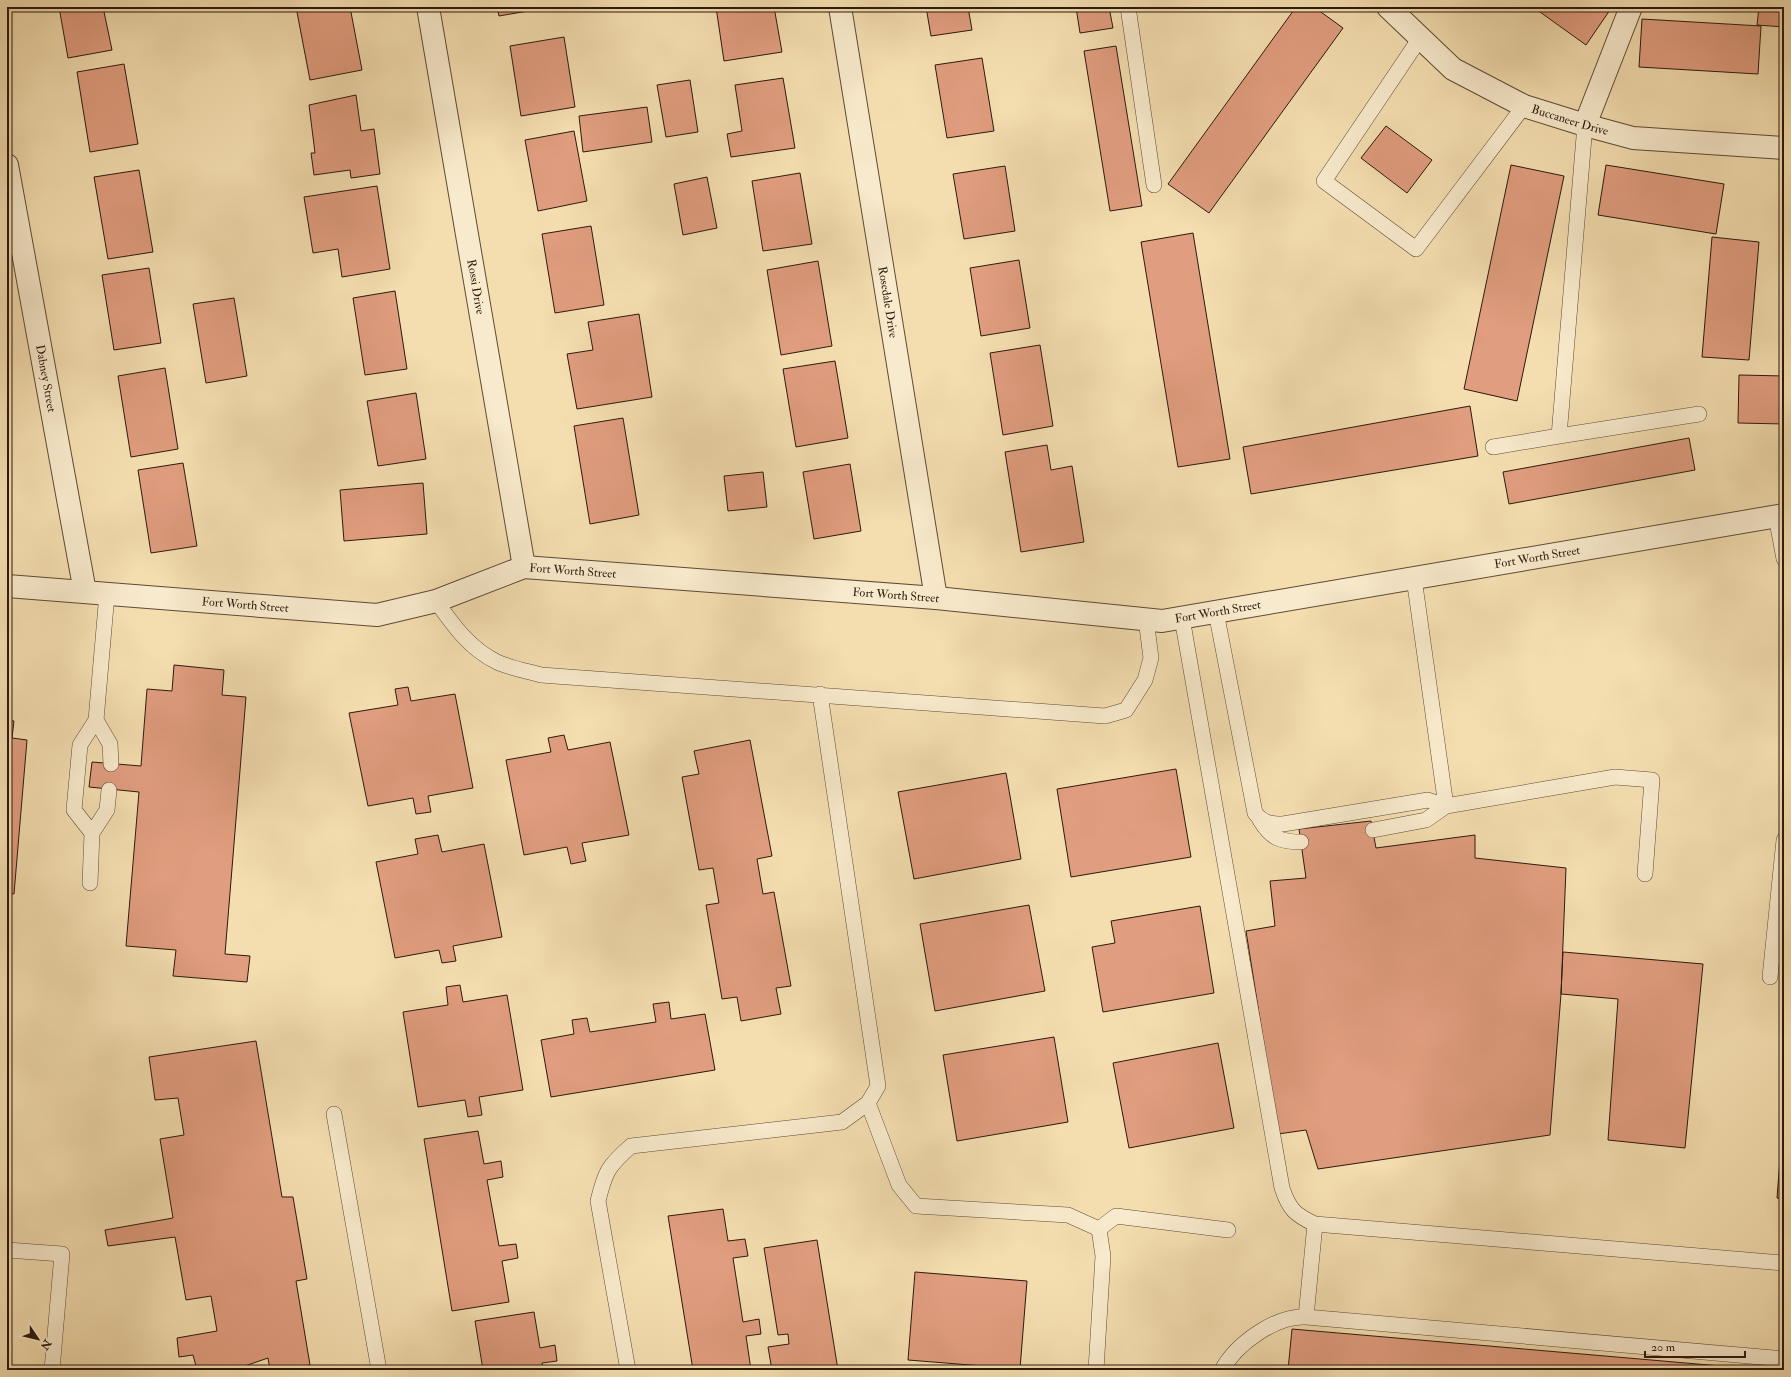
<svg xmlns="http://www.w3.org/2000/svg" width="1791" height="1377" font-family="'IM FELL Double Pica',serif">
	<rect width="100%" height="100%" fill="#f4deb0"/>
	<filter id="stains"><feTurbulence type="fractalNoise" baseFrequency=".005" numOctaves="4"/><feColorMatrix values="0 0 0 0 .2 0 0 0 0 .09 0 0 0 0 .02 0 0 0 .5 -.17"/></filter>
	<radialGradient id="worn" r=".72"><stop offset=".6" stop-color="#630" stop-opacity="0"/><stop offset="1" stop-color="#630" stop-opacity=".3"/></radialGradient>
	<path fill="#e09d7f" stroke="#2c190e" d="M 59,7 L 103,7 L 112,50 L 68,58 Z
		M 296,7 L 350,7 L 362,70 L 310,80 Z
		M 497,7 L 551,7 L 499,16 Z
		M 716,7 L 774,7 L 782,52 L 724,61 Z
		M 926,7 L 968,7 L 972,30 L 931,36 Z
		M 1076,7 L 1109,7 L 1113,28 L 1080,33 Z
		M 1296,7 L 1314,7 L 1343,28 L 1209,213 L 1168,184 Z
		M 1533,7 L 1612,7 L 1586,45 Z
		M 1759,7 L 1784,7 L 1784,27 L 1757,25 Z
		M 1642,19 L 1761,26 L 1758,74 L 1639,67 Z
		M 564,37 L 575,107 L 521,116 L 510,46 Z
		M 1116,46 L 1142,206 L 1110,211 L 1084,51 Z
		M 982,58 L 994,131 L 947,138 L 935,65 Z
		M 124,64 L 138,144 L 90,152 L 77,72 Z
		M 783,78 L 795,148 L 731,157 L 727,134 L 742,131 L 735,85 Z
		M 690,80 L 698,132 L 666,137 L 657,85 Z
		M 356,95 L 361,131 L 374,129 L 380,174 L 351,178 L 350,170 L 314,175 L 311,153 L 315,153 L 309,105 Z
		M 647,107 L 652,142 L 583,152 L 579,116 Z
		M 1386,126 L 1432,160 L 1407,193 L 1361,158 Z
		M 574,131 L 587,201 L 538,211 L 525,140 Z
		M 1511,165 L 1564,176 L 1517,401 L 1464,389 Z
		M 1606,165 L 1724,184 L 1716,234 L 1598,215 Z
		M 1005,166 L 1015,231 L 964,239 L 953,174 Z
		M 139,170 L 153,252 L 108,259 L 94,177 Z
		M 800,173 L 812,244 L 763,251 L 752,181 Z
		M 707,177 L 717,228 L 683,235 L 674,184 Z
		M 377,186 L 390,269 L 342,277 L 338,249 L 313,253 L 304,197 Z
		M 591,226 L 604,305 L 555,313 L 542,234 Z
		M 1193,233 L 1230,459 L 1178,467 L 1141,242 Z
		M 1712,237 L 1759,242 L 1749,360 L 1702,357 Z
		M 1019,260 L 1030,328 L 981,336 L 970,268 Z
		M 818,261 L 832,346 L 781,355 L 767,270 Z
		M 149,268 L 161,343 L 114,350 L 102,275 Z
		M 395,291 L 407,369 L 365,375 L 353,298 Z
		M 234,298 L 247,376 L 206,383 L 193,304 Z
		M 639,314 L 652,397 L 577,409 L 567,354 L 593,350 L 588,322 Z
		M 1040,345 L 1053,426 L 1003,435 L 990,353 Z
		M 835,361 L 848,438 L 796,447 L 783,369 Z
		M 165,368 L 178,449 L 131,457 L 118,376 Z
		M 1739,375 L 1784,376 L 1784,424 L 1738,423 Z
		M 416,393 L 426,459 L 378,466 L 367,401 Z
		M 1470,406 L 1478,456 L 1251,494 L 1243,447 Z
		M 623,418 L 639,515 L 590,524 L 574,426 Z
		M 1689,438 L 1695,470 L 1509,504 L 1503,472 Z
		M 1047,445 L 1051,470 L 1072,466 L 1084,542 L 1021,552 L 1005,452 Z
		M 183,463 L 197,546 L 151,553 L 138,470 Z
		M 850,464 L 861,531 L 814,539 L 803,472 Z
		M 763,472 L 767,507 L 728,511 L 724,476 Z
		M 423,483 L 427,534 L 344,541 L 340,490 Z
		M 174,665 L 224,670 L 222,695 L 246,697 L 225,954 L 250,956 L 247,982 L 173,976 L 176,950 L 126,946 L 139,792 L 89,787 L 92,762 L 141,766 L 147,689 L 172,691 Z
		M 408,687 L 411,701 L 455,694 L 473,788 L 428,796 L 431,812 L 416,814 L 413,798 L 368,806 L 349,713 L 398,705 L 395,689 Z
		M 7,720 L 14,721 L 12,738 L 27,740 L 14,894 L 7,893 Z
		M 564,735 L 568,750 L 610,742 L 629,835 L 582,843 L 586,861 L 571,864 L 567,847 L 524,855 L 506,760 L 551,752 L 548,738 Z
		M 750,740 L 772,856 L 757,859 L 763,894 L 774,892 L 791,986 L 776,988 L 781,1014 L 741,1021 L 737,997 L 722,999 L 706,905 L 719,903 L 713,868 L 699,870 L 682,777 L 699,774 L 694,751 Z
		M 1176,769 L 1191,857 L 1071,877 L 1057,789 Z
		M 1006,773 L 1021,859 L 914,879 L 898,792 Z
		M 1371,821 L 1376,848 L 1475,835 L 1475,858 L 1566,868 L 1561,994 L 1550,1135 L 1318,1169 L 1306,1130 L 1278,1134 L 1246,931 L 1275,926 L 1270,881 L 1306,878 L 1299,829 Z
		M 438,835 L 442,852 L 484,844 L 502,937 L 453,946 L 456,961 L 442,963 L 439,950 L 395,958 L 376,862 L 418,854 L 415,839 Z
		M 1029,905 L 1045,991 L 935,1011 L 920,924 Z
		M 1200,906 L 1214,993 L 1103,1012 L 1092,947 L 1115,943 L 1111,921 Z
		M 1563,952 L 1703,964 L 1685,1148 L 1608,1140 L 1618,999 L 1561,994 Z
		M 460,985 L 463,1002 L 507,995 L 523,1090 L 479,1097 L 482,1115 L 468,1117 L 465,1100 L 418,1107 L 403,1012 L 448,1005 L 446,987 Z
		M 669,1002 L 671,1019 L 705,1014 L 715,1070 L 551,1097 L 541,1040 L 574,1034 L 572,1020 L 587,1018 L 590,1032 L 656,1022 L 653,1004 Z
		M 1054,1037 L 1068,1122 L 957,1141 L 943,1055 Z
		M 256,1041 L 282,1197 L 293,1197 L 307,1279 L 296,1281 L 310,1365 L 270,1370 L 268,1358 L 239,1368 L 240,1370 L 197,1370 L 193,1355 L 179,1357 L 177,1338 L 217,1331 L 211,1296 L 186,1300 L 175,1237 L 108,1246 L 105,1230 L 173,1218 L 160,1139 L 184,1135 L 178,1098 L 155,1100 L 149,1057 Z
		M 1218,1043 L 1234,1128 L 1129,1148 L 1113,1063 Z
		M 1784,1107 L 1784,1199 L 1777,1198 Z
		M 478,1131 L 484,1164 L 501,1161 L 503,1177 L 487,1180 L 499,1246 L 516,1244 L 518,1258 L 502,1261 L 509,1302 L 452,1311 L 424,1139 Z
		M 723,1209 L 728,1241 L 745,1239 L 748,1256 L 733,1258 L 743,1322 L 759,1319 L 761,1334 L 746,1336 L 751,1370 L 693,1370 L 668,1216 Z
		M 817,1240 L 838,1370 L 772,1370 L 768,1347 L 789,1344 L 788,1334 L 778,1335 L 764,1248 Z
		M 915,1272 L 1027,1281 L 1020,1369 L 908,1360 Z
		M 534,1312 L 540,1348 L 555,1345 L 557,1361 L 542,1363 L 543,1370 L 483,1370 L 475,1321 Z
		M 1292,1329 L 1767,1370 L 1288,1370 Z"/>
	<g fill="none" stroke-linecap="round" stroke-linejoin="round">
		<g stroke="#5e4a36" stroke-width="16">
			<path id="service" d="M 1128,7 L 1154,185
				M 1420,38 L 1324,181 L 1416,249 L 1524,106
				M 1585,125 L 1559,436 L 1699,414
				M 1493,447 L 1559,436
				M 1776,516 L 1784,559
				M 107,594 L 96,720 L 110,744 L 111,764
				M 436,601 C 453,625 470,649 497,662 C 510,668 527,671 541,675 L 1105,716 L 1126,710 L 1145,680 L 1151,658 L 1146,619
				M 1216,612 L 1255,813 C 1263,823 1271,824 1283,824 L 1428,800 L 1446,806 L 1615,777 L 1652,780 L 1645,874
				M 1182,618 L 1282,1188 C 1289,1209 1295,1215 1315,1224 L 1784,1263
				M 1260,820 C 1271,838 1280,842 1301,842
				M 1373,830 L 1426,820 L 1446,806 L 1414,578
				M 92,833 L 74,810 L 80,745 L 96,720
				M 90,883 L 92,833 L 107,810 L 109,790
				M 1770,977 L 1784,840
				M 868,1103 L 899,1185 L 916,1206 L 1068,1215 L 1099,1229 L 1103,1256 L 1096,1370
				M 334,1114 L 379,1370
				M 1315,1224 L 1306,1317 L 1784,1359
				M 1099,1229 L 1116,1216 L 1228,1230
				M 7,1250 L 62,1254 L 52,1370
				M 628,1370 L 598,1201 C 605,1172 608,1166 631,1146 L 842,1122 L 868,1103 L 878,1086 L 820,694
				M 1222,1370 C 1236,1344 1276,1315 1306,1317"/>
		</g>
		<g stroke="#5e4a36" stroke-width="24">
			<g id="minor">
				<path id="s1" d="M 428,7 L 524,567"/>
				<path id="s2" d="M 840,7 L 936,598"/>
				<path id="s3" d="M 1388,7 L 1453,69 L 1524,106 L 1585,125 L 1633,138 L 1784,148"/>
				<path d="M 1585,125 L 1631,7"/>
				<path id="s4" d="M 7,165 L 85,592"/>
				<path id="s5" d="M 7,586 L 377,615 L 436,601 L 524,567 L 936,598 L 1162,621 L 1784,515"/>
			</g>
		</g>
		<use href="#service" stroke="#f8eacc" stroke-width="15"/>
		<use href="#minor" stroke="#f8eacc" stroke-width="22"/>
	</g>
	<g text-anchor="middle" stroke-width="3.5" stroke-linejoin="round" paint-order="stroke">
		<g font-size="12" fill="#2c190e" stroke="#f8eacc">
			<text dy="4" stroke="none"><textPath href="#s3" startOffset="218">Buccaneer Drive</textPath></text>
			<text dy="4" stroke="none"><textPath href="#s1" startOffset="284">Rossi Drive</textPath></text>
			<text dy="4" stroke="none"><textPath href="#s2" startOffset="299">Rosedale Drive</textPath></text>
			<text dy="4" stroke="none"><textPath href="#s4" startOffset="217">Dabney Street</textPath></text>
			<text dy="4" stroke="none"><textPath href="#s5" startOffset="1547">Fort Worth Street</textPath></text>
			<text dy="4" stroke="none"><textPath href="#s5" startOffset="575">Fort Worth Street</textPath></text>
			<text dy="4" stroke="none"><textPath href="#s5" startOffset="899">Fort Worth Street</textPath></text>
			<text dy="4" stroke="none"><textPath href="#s5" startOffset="239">Fort Worth Street</textPath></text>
			<text dy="4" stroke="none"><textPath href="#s5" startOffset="1223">Fort Worth Street</textPath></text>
		</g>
	</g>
	<rect width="1791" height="1377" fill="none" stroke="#f4deb0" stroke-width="24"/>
	<rect x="8" y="8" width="1775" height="1361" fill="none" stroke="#2c190e" stroke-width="2"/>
	<rect x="12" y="12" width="1767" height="1353" fill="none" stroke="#2c190e"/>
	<g transform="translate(38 1339) rotate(125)" stroke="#f8eacc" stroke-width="3" paint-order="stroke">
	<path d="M0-3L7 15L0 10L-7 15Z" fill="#2c190e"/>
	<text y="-6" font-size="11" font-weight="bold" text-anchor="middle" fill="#2c190e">N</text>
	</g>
	<path d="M1645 1351v6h100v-6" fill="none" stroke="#2c190e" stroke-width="2"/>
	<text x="1651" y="1351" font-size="12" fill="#2c190e" stroke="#f8eacc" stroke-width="3" paint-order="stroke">20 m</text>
	<rect width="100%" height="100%" filter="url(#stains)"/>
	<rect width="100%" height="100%" fill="url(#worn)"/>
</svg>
